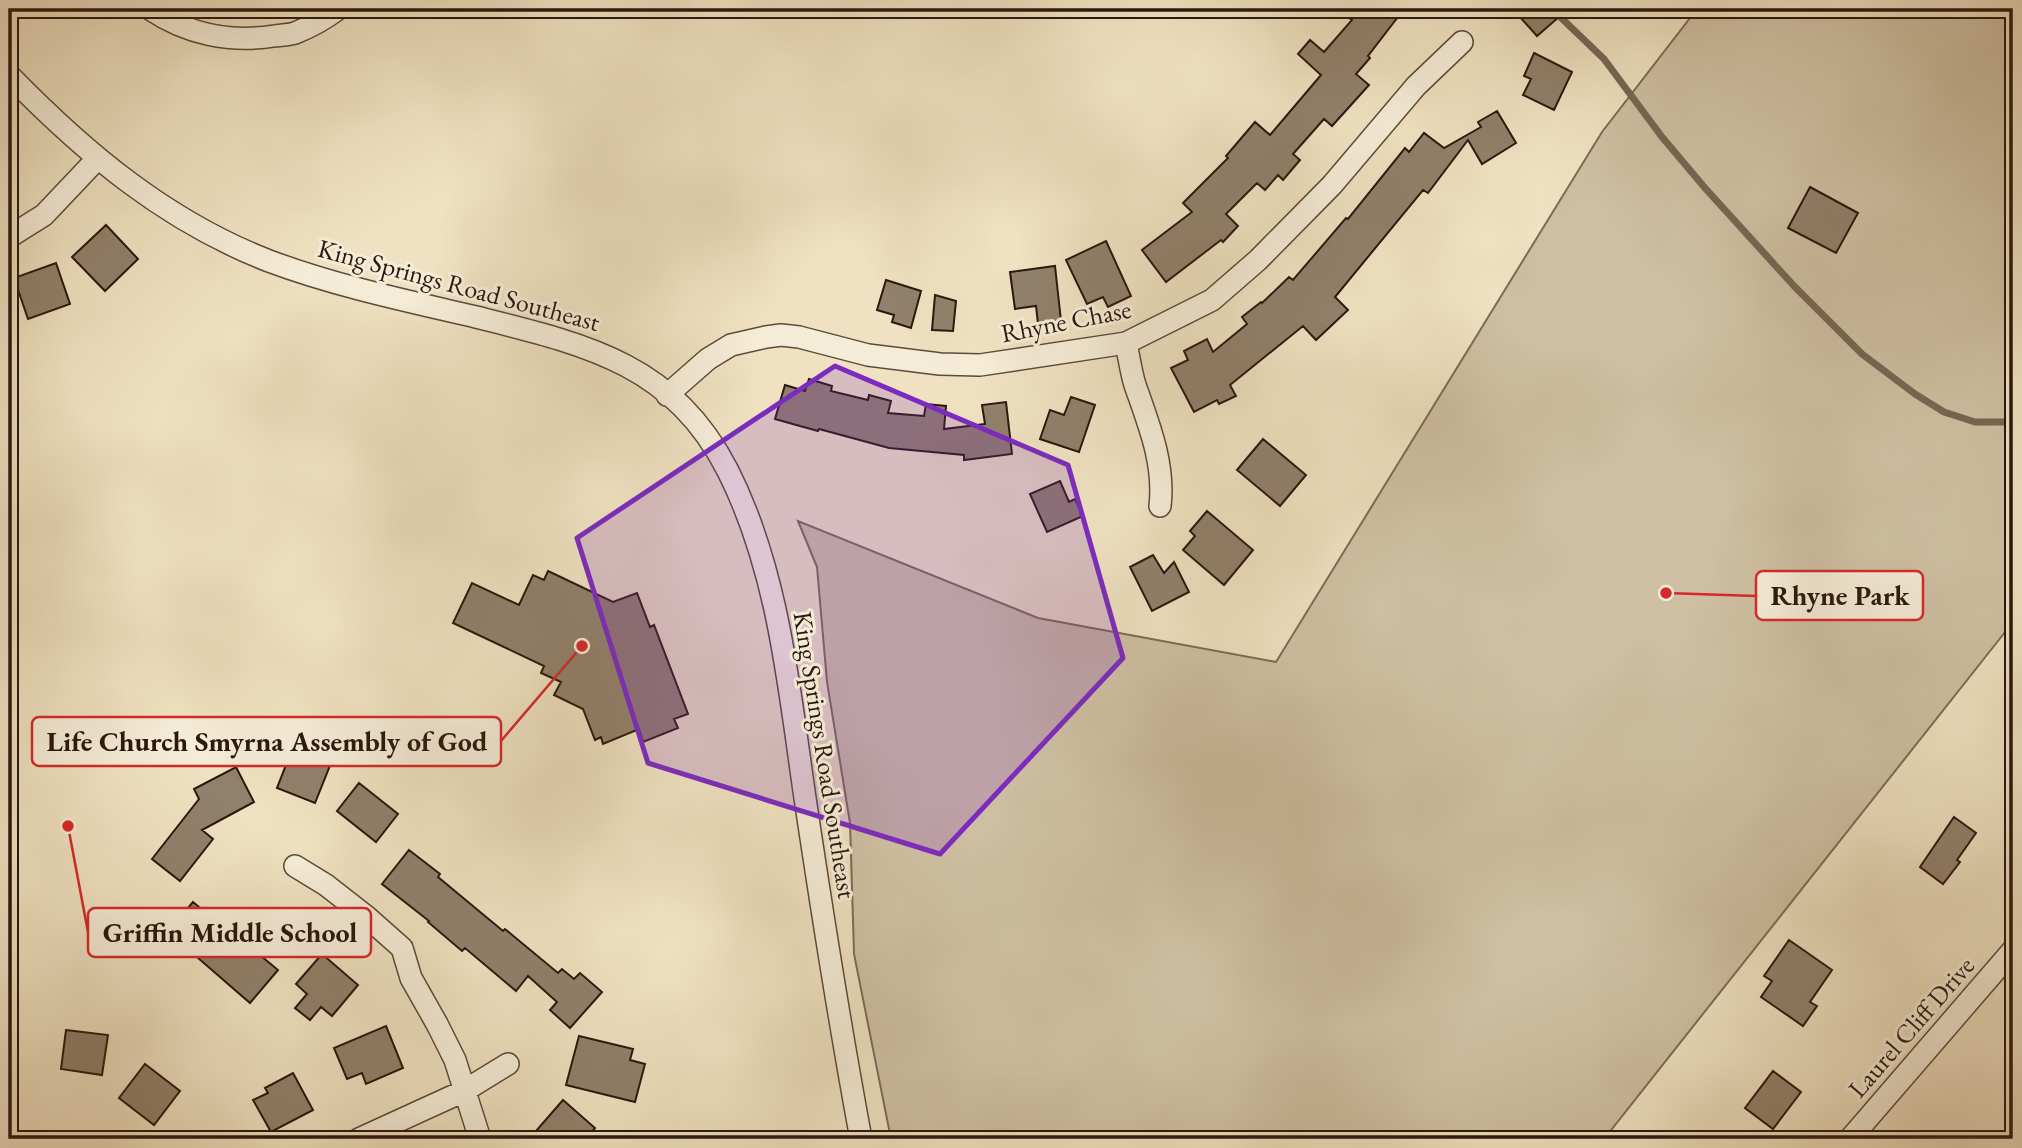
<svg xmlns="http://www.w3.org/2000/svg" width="2022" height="1148" font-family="'EB Garamond',serif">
	<rect width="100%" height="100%" fill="#efe1c1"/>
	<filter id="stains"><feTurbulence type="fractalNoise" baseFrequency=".00286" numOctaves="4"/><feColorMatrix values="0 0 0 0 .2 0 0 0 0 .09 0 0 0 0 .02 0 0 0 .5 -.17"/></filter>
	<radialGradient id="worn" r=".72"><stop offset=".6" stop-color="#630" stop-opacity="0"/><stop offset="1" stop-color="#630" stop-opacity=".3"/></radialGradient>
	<path fill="#cebfa2" stroke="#7c6b58" stroke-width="2" d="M 1697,9 L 2013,9 L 2013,622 L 1604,1139 L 891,1139 L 854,954 L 850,823 L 827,682 L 817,567 L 798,521 L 1038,618 L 1276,662 L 1602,132 Z"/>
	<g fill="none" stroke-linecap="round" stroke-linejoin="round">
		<path stroke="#786754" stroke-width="7" d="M 1552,9 L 1604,59 L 1662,137 L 1705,188 L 1794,286 L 1862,354 L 1915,394 L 1944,412 L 1975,422 L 2013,422"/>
	</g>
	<path fill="#91806b" stroke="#2b170d" stroke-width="2" d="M 1336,9 L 1404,9 L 1368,56 L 1370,58 L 1356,74 L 1369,85 L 1332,126 L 1324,119 L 1293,154 L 1300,160 L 1283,180 L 1278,175 L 1265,190 L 1257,183 L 1226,214 L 1238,226 L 1223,242 L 1221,240 L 1166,282 L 1142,250 L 1192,212 L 1183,203 L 1228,158 L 1226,156 L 1255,122 L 1270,135 L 1321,75 L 1298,54 L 1310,40 L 1324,52 L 1352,20 Z
		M 1530,9 L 1568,9 L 1537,36 L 1520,17 Z
		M 1534,53 L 1572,72 L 1554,110 L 1523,95 L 1531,79 L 1524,76 Z
		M 1497,111 L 1516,143 L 1482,164 L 1468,140 L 1428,193 L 1423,190 L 1335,297 L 1348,310 L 1316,340 L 1303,326 L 1230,385 L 1236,396 L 1219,404 L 1217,400 L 1194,412 L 1171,368 L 1188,360 L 1184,351 L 1207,339 L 1213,352 L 1247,324 L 1242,317 L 1261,302 L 1262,303 L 1289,277 L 1293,280 L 1346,218 L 1348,219 L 1405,148 L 1409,152 L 1424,133 L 1444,148 L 1481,127 L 1478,122 Z
		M 1810,187 L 1858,213 L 1836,253 L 1788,228 Z
		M 106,225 L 138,259 L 105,291 L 72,257 Z
		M 1106,241 L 1131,296 L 1108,307 L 1103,297 L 1087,304 L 1066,260 Z
		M 56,263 L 70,304 L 28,319 L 14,278 Z
		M 1055,266 L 1061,321 L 1038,324 L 1036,306 L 1015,309 L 1010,272 Z
		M 886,280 L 921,291 L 911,328 L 892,322 L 894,315 L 877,310 Z
		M 935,295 L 956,301 L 953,331 L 932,330 Z
		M 809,379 L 832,386 L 831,391 L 868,400 L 869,395 L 891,401 L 888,413 L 924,416 L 926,404 L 946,406 L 944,429 L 985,424 L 982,405 L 1006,402 L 1012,454 L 964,460 L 964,455 L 889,448 L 819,429 L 818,431 L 775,419 L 785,385 L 805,391 Z
		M 1071,397 L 1095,405 L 1079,452 L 1040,439 L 1050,410 L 1064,415 Z
		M 1263,439 L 1306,475 L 1280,506 L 1237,470 Z
		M 1060,481 L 1069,502 L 1075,499 L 1083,516 L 1047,532 L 1030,494 Z
		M 1207,511 L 1253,550 L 1224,585 L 1183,550 L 1195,536 L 1190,531 Z
		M 1153,555 L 1164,573 L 1174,562 L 1189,592 L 1152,611 L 1130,567 Z
		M 548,571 L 613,602 L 637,593 L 650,627 L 654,625 L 688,714 L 674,719 L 678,728 L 643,742 L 639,729 L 603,744 L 601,737 L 595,740 L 583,709 L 554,695 L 561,682 L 541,673 L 544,666 L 453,623 L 472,583 L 519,605 L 533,575 L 544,580 Z
		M 293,747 L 331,763 L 315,803 L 277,788 Z
		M 236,767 L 254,802 L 202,830 L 213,839 L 180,881 L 152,859 L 199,799 L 194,789 Z
		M 359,783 L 398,814 L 376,842 L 337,811 Z
		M 1954,817 L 1976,833 L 1957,860 L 1960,862 L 1943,884 L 1920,867 Z
		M 409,850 L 440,874 L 438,877 L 503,931 L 505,929 L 558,973 L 562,969 L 574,979 L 580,973 L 602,992 L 570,1028 L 550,1010 L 557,1002 L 528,976 L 516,991 L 465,948 L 462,951 L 428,922 L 429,921 L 382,884 Z
		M 193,902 L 242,943 L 243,941 L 278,970 L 250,1003 L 168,932 Z
		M 1789,940 L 1832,970 L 1810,1002 L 1817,1006 L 1803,1026 L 1761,997 L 1772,981 L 1764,976 Z
		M 322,954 L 358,985 L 332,1016 L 321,1007 L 310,1020 L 295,1008 L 307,994 L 296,984 Z
		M 386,1026 L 403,1068 L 366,1084 L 362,1073 L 347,1079 L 334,1048 Z
		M 66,1030 L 108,1035 L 102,1075 L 61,1069 Z
		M 579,1036 L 633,1049 L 630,1060 L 645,1064 L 635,1102 L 566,1085 Z
		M 145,1064 L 180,1091 L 154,1125 L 119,1098 Z
		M 1773,1071 L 1801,1092 L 1773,1129 L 1745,1108 Z
		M 293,1073 L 313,1110 L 271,1132 L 253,1100 L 268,1093 L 265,1088 Z
		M 563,1100 L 595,1128 L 586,1139 L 529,1139 Z"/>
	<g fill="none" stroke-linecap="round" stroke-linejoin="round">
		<g stroke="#5c4a3a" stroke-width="24">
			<path id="minor" d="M 150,9 C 187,34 230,43 274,36 C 281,35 289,35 295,33 C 310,27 326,18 338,9
				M 9,75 C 85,153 166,221 269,261 C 336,286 407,301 476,317 C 584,344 673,363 728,471 C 779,572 789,689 805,798 C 822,912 840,1026 861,1139
				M 9,237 L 44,215 L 97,159
				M 1126,343 C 1129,357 1131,372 1135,385 C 1149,425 1165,464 1160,506
				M 667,395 L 708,359 L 731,345 L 766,337 L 781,335 L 799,337 L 868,355 L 940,364 L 980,365 L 1126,343 L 1212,300 L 1258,260 L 1332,185 L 1416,86 L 1462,42
				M 295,866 L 326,885 L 367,917 L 402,948 L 411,978 L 437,1024 L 455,1060 L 480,1139
				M 359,1139 L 464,1091 L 508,1064
				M 1850,1139 L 2013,950"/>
		</g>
		<use href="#minor" stroke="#f5ecd7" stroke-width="21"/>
	</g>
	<path fill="#7b2cbf" fill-opacity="0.2" stroke="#7b2cbf" stroke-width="5" stroke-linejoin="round" d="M 835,366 L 1068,465 L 1123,658 L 940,854 L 648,763 L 577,538 Z"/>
	<g text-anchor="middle" stroke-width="6" stroke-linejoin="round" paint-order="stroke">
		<g font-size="26" fill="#2b170d" stroke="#f5ecd7">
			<text transform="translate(459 285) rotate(15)" y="9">King Springs Road Southeast</text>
			<text transform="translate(1066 321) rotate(-11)" y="9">Rhyne Chase</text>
			<text transform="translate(825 755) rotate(81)" y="9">King Springs Road Southeast</text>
			<text transform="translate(1911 1027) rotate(-49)" y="9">Laurel Cliff Drive</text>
		</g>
	</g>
	<path fill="none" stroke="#d62828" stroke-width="2.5" d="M1666 593L1756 596M582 646L501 741M68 826L88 932"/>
	<g fill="#d62828" stroke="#f5ecd7" stroke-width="2.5">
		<circle cx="1666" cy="593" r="7"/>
		<circle cx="582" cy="646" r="7"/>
		<circle cx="68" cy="826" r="7"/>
	</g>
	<g fill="#f5ecd7" stroke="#d62828" stroke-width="2.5">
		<rect x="1756" y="571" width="167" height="49" rx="7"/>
		<rect x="32" y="717" width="469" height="49" rx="7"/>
		<rect x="88" y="908" width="283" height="49" rx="7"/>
	</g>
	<g font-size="28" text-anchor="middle" font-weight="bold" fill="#2b170d">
		<text x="1840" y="605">Rhyne Park</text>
		<text x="267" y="751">Life Church Smyrna Assembly of God</text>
		<text x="230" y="942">Griffin Middle School</text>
	</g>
	<rect width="2022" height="1148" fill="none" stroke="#efe1c1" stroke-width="35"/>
	<rect x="10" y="10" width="2001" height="1127" fill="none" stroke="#2b170d" stroke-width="3.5"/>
	<rect x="18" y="18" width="1987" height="1113" fill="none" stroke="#2b170d" stroke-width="2"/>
	<rect width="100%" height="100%" filter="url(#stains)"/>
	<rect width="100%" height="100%" fill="url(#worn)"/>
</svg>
